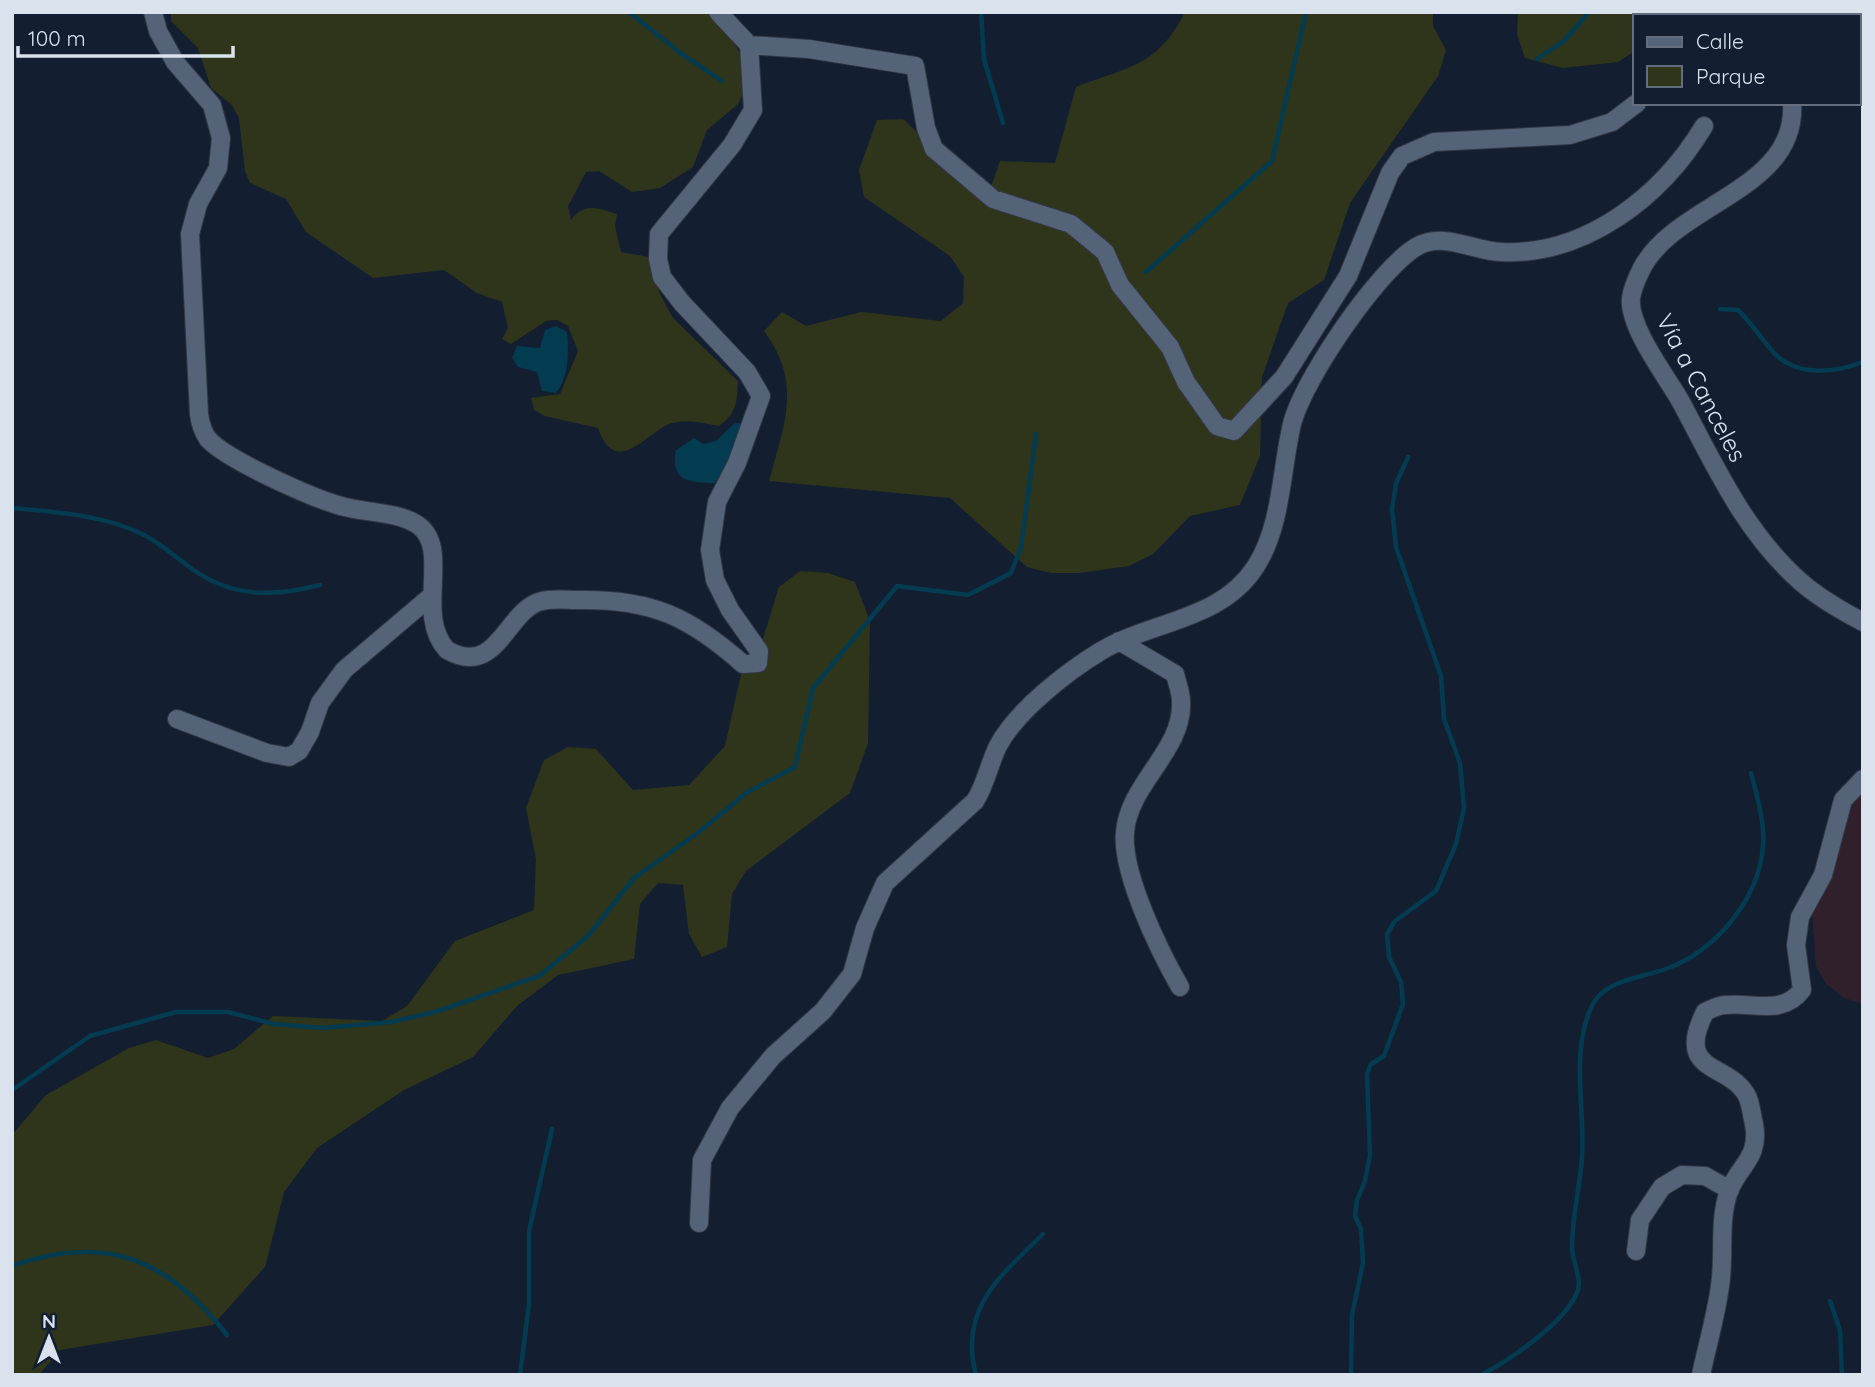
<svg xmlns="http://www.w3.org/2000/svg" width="1875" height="1387" font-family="Quicksand,sans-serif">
	<rect width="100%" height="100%" fill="#131f31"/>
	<path fill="#30202c" d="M 1863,779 L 1863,1004 L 1845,998 L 1826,984 L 1816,966 L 1811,895 Z"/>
	<path fill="#2f351a" d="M 171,12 L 710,12 L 738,49 L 749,82 L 738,104 L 707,130 L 693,167 L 660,188 L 632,192 L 599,171 L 586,172 L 568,206 L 571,220 C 585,202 597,208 617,214 L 615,226 L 621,252 L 649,257 L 660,294 L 673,318 L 738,381 C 737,402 737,413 719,426 C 704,423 684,418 669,424 C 648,432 615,479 598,428 L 545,416 L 534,410 L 531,398 L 560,394 L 578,351 L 568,326 L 557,320 L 546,321 L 511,344 L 502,339 L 508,328 L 502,302 L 477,293 L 444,270 L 373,278 L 306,232 L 286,199 L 250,183 L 245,171 L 239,118 L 232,105 L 211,88 L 198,48 L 171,21 Z
		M 1185,12 L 1433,12 L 1433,26 L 1446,50 L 1438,76 L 1350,203 L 1324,280 L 1288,303 L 1262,377 L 1260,456 L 1240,505 L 1190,516 L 1153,554 L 1129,566 L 1079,573 L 1051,573 L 1027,567 L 950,498 L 769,481 C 784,425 803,383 764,331 L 782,312 L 806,326 L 861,312 L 941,321 L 963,303 L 964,277 L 950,256 L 864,197 L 859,170 L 877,120 L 903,119 L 963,176 L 991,187 L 1000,161 L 1055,163 L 1076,87 C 1130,66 1157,67 1185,12 Z
		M 1518,12 L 1656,12 L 1655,16 L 1635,16 L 1635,51 L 1618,62 L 1563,68 L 1525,58 L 1517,34 Z
		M 800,571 L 828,573 L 855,582 L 870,621 L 868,743 L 850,793 L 746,871 L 732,894 L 727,947 L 702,957 L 689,934 L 683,885 L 658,883 L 640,904 L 634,959 L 558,975 L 517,1006 L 473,1057 L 404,1090 L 317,1148 L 284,1192 L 265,1267 L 213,1325 L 60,1350 L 39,1375 L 12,1375 L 12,1135 L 46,1095 L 129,1048 L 156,1040 L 208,1058 L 234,1049 L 273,1016 L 382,1021 L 407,1006 L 455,941 L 534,910 L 536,859 L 526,808 L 544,760 L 568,747 L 596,749 L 633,790 L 689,785 L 725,746 L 743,665 L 759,651 L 779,587 Z"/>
	<path fill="#033b50" d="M 556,326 L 567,332 C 569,351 569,378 556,393 L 542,391 L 537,372 L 518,367 L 512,358 L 517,346 L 540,348 L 545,330 Z
		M 735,423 L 748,424 L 726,471 L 715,483 C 689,483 670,481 676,450 L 694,438 L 703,444 L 716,441 Z"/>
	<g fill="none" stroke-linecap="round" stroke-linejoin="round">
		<path stroke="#033b50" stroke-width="4.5" d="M 629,12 L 679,52 L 722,81
			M 981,12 L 984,59 L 1003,123
			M 1537,59 L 1564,41 L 1589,12
			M 1146,272 L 1272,161 L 1306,12
			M 1720,309 L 1738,310 C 1752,323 1761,339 1774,353 C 1796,377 1834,373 1863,362
			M 12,508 C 54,512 106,515 144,535 C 161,544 176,557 192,569 C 234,598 272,597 320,585
			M 12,1090 L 90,1036 L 176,1012 L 228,1012 L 274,1024 L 323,1028 L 391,1022 L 435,1012 L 539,976 L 588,936 L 634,878 L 699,832 L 746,793 L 795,767 L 813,688 L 897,586 L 968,595 L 1011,573 L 1021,547 L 1036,434
			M 12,1266 C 106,1233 168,1259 227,1335
			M 1830,1301 L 1840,1330 L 1842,1375
			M 520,1375 L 529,1304 L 529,1231 L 552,1129
			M 976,1375 C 958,1309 1001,1275 1043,1234
			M 1351,1375 L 1352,1315 L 1363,1263 L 1361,1229 L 1355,1216 L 1357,1200 L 1365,1181 L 1370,1155 L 1367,1074 L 1371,1064 L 1384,1056 L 1403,1004 L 1401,982 L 1389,957 L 1387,934 L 1395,921 L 1436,891 L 1456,844 L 1464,808 L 1460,763 L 1444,719 L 1441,676 L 1396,547 L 1392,509 L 1396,484 L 1408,457
			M 1481,1375 C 1510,1360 1564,1323 1577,1293 C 1583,1279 1572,1262 1572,1247 C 1572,1217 1580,1187 1582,1157 C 1585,1108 1571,1056 1590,1010 C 1602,979 1639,979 1666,969 C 1715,951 1759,900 1763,846 C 1765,823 1757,796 1751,773"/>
		<g stroke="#323847" stroke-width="20">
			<path id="minor" d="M 153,12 L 158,31 L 175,62 L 212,105 L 221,138 L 218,168 L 198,204 L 190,234 L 199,414 C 200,422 203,432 208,439 C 227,460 312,498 341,506 C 365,513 397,511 418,525 C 452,549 414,615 447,650 C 498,679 506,609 542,601 C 553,598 568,600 580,600 C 652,599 690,617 743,664 L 758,663 L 759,651 L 730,610 L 715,580 L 710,550 L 717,502 L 737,463 L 761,396 L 747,372 L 682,303 L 662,277 L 658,259 L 659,234 L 732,145 L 753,110 L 749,45
				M 718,12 L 749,45 L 809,49 L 915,66 L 926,128 L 934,149 L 993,199 L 1071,224 L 1105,252 L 1120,285 L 1170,347 L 1186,382 L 1217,426 L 1234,431 L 1284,377 L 1348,276 L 1390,173 L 1402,156 L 1434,142 L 1570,135 L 1612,122 L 1637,103
				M 1743,16 L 1744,12
				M 1792,103 C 1798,190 1676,203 1642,268 C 1638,276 1632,290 1631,298 C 1628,327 1667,377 1681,402 C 1715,466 1745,533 1801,582 C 1819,598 1842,611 1863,622
				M 1119,641 L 1175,674 C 1177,683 1181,692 1181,701 C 1184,750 1129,783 1125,832 C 1121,873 1160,952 1180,987
				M 177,719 L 267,753 L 289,757 L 299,751 L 310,732 L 320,703 L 344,670 L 430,597
				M 699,1223 L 702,1160 L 730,1108 L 773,1056 L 823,1011 L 852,974 L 865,928 L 885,883 L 975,801 C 986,784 989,764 998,746 C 1016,711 1068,671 1101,651 C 1153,620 1221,621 1256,566 C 1282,525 1281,470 1292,424 C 1303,380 1377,271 1416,247 C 1443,231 1473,251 1501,252 C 1586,256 1662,196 1704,126
				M 1636,1251 L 1640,1220 L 1662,1187 L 1682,1175 L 1705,1176 L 1730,1190
				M 1701,1375 C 1707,1346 1716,1316 1720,1286 C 1725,1256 1718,1221 1729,1191 C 1740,1164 1760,1158 1754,1124 C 1752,1116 1751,1106 1748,1098 C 1731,1061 1673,1076 1705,1012 C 1711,1009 1719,1005 1725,1005 C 1754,1002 1782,1016 1802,990 L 1796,945 L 1800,917 L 1823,875 L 1843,800 L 1863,779"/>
		</g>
		<use href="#minor" stroke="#556378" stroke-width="18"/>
	</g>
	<g text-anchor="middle" stroke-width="5" stroke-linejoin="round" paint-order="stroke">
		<g font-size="24" fill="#dae2ee" stroke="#131f31">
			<text transform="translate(1701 388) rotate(62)" y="8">Vía a Canceles</text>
		</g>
	</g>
	<rect width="1875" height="1387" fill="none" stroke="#dae2ee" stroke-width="28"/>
	<rect x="1633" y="14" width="228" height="91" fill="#131f31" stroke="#636d7d" stroke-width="2"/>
	<rect x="1647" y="37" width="35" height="10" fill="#556378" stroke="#636d7d" stroke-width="2"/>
	<text x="1696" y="49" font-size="21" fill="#dae2ee">Calle</text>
	<rect x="1647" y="66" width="35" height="21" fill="#2f351a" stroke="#636d7d" stroke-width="2"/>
	<text x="1696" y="84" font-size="21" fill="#dae2ee">Parque</text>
	<g transform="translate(49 1338)" stroke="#131f31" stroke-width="5" paint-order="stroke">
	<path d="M0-5L12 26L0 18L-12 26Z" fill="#dae2ee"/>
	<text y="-10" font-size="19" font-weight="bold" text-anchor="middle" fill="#dae2ee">N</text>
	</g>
	<path d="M18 46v10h215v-10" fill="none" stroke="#dae2ee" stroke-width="3.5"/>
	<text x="28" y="46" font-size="21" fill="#dae2ee" stroke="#131f31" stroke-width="5" paint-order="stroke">100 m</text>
</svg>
